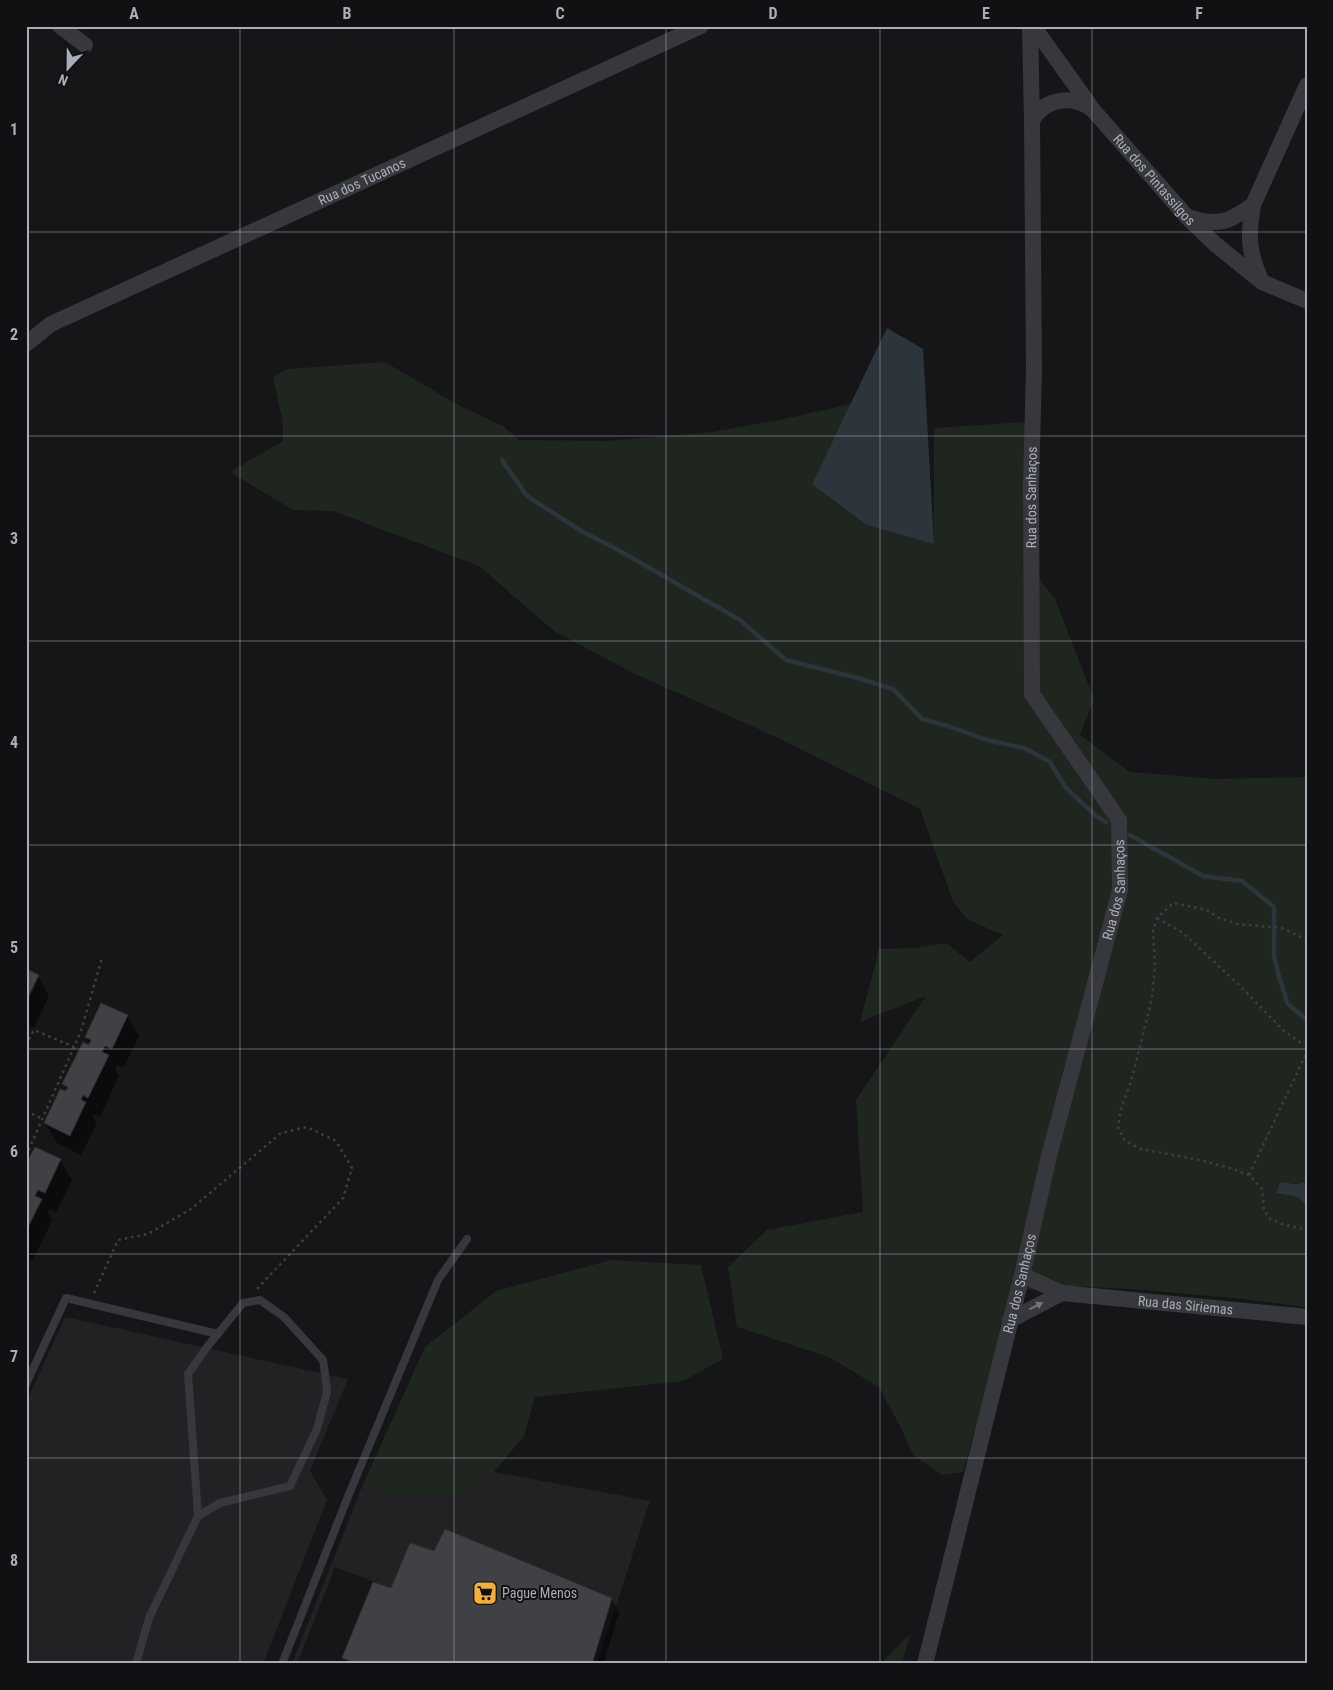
<svg xmlns="http://www.w3.org/2000/svg" width="1333" height="1690" font-family="'Roboto Condensed',sans-serif">
	<rect width="100%" height="100%" fill="#161618"/>
	<path fill="#222225" d="M 65,1317 L 348,1379 L 310,1471 L 327,1500 L 263,1664 L 26,1664 L 26,1403 Z
		M 494,1472 L 650,1501 L 597,1664 L 592,1664 L 612,1598 L 445,1529 L 434,1551 L 410,1543 L 391,1588 L 335,1567 L 297,1664 L 292,1664 L 361,1489 L 411,1498 L 464,1492 Z"/>
	<path fill="#1e261f" d="M 385,362 L 460,406 L 503,426 L 519,440 L 607,441 L 712,432 L 784,419 L 851,404 L 812,484 L 934,544 L 934,428 L 1026,422 L 1026,561 L 1055,599 L 1094,699 L 1080,735 L 1130,772 L 1215,779 L 1307,777 L 1307,1182 L 1296,1184 L 1280,1182 L 1276,1193 L 1298,1197 L 1307,1206 L 1307,1307 L 1243,1299 L 1132,1289 L 1069,1286 L 1025,1290 L 1004,1326 L 963,1472 L 942,1475 L 913,1455 L 901,1428 L 879,1387 L 829,1357 L 737,1327 L 728,1267 L 767,1230 L 863,1212 L 856,1100 L 926,996 L 860,1022 L 879,949 L 914,948 L 946,943 L 970,962 L 1003,935 L 967,919 L 953,901 L 920,809 L 774,736 L 635,674 L 554,631 L 479,566 L 333,511 L 293,510 L 230,472 L 283,441 L 283,423 L 273,377 L 288,369 Z
		M 611,1260 L 701,1265 L 723,1359 L 683,1381 L 535,1397 L 524,1436 L 494,1472 L 464,1492 L 411,1498 L 361,1489 L 425,1347 L 496,1291 Z
		M 910,1634 L 902,1664 L 880,1664 Z"/>
	<path fill="#2c353c" d="M 887,328 L 923,349 L 934,544 L 867,525 L 812,484 Z
		M 1280,1182 L 1296,1184 L 1307,1182 L 1307,1206 L 1298,1197 L 1276,1193 Z"/>
	<path fill="#0007" d="M 38,976 L 49,996 L 34,1028 L 27,1025 L 26,1028 L 26,1004 L 35,986 L 32,986 Z
		M 127,1016 L 139,1036 L 123,1068 L 117,1065 L 115,1069 L 119,1076 L 100,1117 L 95,1114 L 93,1117 L 97,1123 L 81,1155 L 57,1143 L 45,1123 L 66,1093 L 67,1090 L 64,1084 L 89,1047 L 90,1044 L 86,1037 Z
		M 26,1030 L 30,1036 L 26,1044 Z
		M 60,1160 L 72,1180 L 56,1213 L 50,1209 L 48,1213 L 52,1220 L 33,1261 L 28,1259 L 27,1261 L 30,1267 L 26,1274 L 26,1167 Z
		M 446,1531 L 612,1599 L 619,1613 L 603,1664 L 347,1664 L 344,1658 L 391,1590 L 434,1552 Z"/>
	<g fill="none" stroke-linecap="round" stroke-linejoin="round">
		<path stroke="#2c353c" stroke-width="4.5" d="M 502,460 L 527,496 L 583,532 L 620,551 L 740,620 L 786,660 L 858,678 L 893,689 L 922,719 L 948,726 L 987,740 L 1024,748 L 1050,762 L 1066,788 L 1096,816 L 1106,822
			M 1130,835 L 1203,876 L 1242,881 L 1274,907 L 1274,956 L 1279,977 L 1288,1004 L 1307,1020"/>
	</g>
	<path fill="#404145" stroke="#303034" d="M 26,969 L 39,975 L 26,1001 Z
		M 101,1003 L 128,1015 L 112,1049 L 105,1046 L 102,1052 L 109,1055 L 88,1098 L 83,1095 L 81,1100 L 86,1102 L 70,1136 L 44,1123 L 60,1089 L 66,1091 L 68,1087 L 62,1084 L 83,1042 L 89,1045 L 91,1040 L 85,1037 Z
		M 35,1147 L 61,1159 L 45,1193 L 38,1190 L 35,1196 L 42,1199 L 26,1231 L 26,1164 Z
		M 445,1529 L 612,1598 L 592,1664 L 358,1664 L 342,1658 L 373,1582 L 391,1588 L 410,1543 L 434,1551 Z"/>
	<g fill="none" stroke-linecap="round" stroke-linejoin="round">
		<path stroke="#3d3f44" stroke-width="2.5" stroke-dasharray="2.5 4" stroke-linecap="butt" d="M 1157,918 L 1183,933 L 1238,984 L 1284,1031 L 1300,1042 L 1307,1044
			M 1307,940 L 1282,928 L 1237,924 L 1219,918 L 1207,910 L 1173,903 L 1157,918 L 1153,931 L 1155,966 L 1152,998 L 1131,1082 L 1121,1108 L 1118,1127 L 1125,1141 L 1141,1149 L 1199,1160 L 1230,1168 L 1249,1175 L 1262,1189 L 1264,1210 L 1269,1218 L 1282,1224 L 1307,1230
			M 26,1045 L 34,1030 L 74,1047
			M 26,1111 L 43,1119
			M 26,1156 L 81,1031 L 102,958
			M 1249,1175 L 1307,1052
			M 94,1293 L 118,1240 L 148,1234 L 191,1209 L 281,1133 L 307,1127 L 336,1141 L 352,1168 L 343,1198 L 256,1290"/>
		<path stroke="#37383d" stroke-width="8" d="M 26,1384 L 66,1298 L 218,1334
			M 136,1664 L 149,1618 L 198,1516 L 220,1503 L 290,1486 L 317,1429 L 327,1392 L 325,1374 L 323,1360 L 284,1317 L 260,1300 L 243,1303 L 207,1347 L 188,1374 L 198,1516
			M 282,1664 L 347,1499 L 438,1280 L 467,1239"/>
		<g stroke="#37383d" stroke-width="16">
			<path d="M 60,26 L 85,45"/>
			<path d="M 1030,26 L 1032,121"/>
			<path id="s1" d="M 1033,26 L 1093,110 L 1187,217 L 1215,244 L 1262,282 L 1307,301"/>
			<path d="M 1253,205 C 1248,236 1248,251 1261,280"/>
			<path d="M 1189,217 C 1218,227 1229,222 1253,205 L 1307,85"/>
			<path id="s2" d="M 26,344 L 51,324 L 701,26"/>
			<path id="s3" d="M 1022,1275 L 1062,1293 L 1307,1317"/>
			<path d="M 1010,1320 L 1062,1293"/>
			<path id="s4" d="M 925,1664 L 1022,1275 L 1049,1156 L 1120,890 L 1119,820 L 1032,694 L 1031,485 L 1034,369 L 1032,121 C 1044,98 1073,94 1093,110"/>
		</g>
	</g>
	<defs><path id="oneway-solid" d="M-6-.8H1V-3.2L6.5 0L1 3.2V.8H-6Z" transform="scale(1.25)"/></defs>
	<use fill="#757881" href="#oneway-solid" transform="translate(1036 1306) rotate(-27)"/>
	<path fill="none" stroke="#a8adb8" stroke-width="1" stroke-opacity="0.55" d="M 240,26 L 240,1664M 454,26 L 454,1664M 666,26 L 666,1664M 880,26 L 880,1664M 1092,26 L 1092,1664M 26,232 L 1307,232M 26,436 L 1307,436M 26,641 L 1307,641M 26,845 L 1307,845M 26,1049 L 1307,1049M 26,1254 L 1307,1254M 26,1458 L 1307,1458"/>
	<defs>
		<g id="supermarket-square" transform="scale(1.25)"><rect x="-9" y="-9" width="18" height="18" rx="4" fill="#f2b134" stroke="#111113"/><path d="M-6-5.5h2.5l.6 2H6L4.5 2H-2.5L-4.4-4H-6ZM-1.5 3.2a1.3 1.3 0 1 0 .1 0ZM3 3.2a1.3 1.3 0 1 0 .1 0Z" fill="#111"/></g>
	</defs>
	<g fill-rule="evenodd">
		<use href="#supermarket-square" x="485" y="1593"/>
	</g>
	<g text-anchor="middle" stroke-width="4" stroke-linejoin="round" paint-order="stroke">
		<g font-size="14" fill="#a8adb8" stroke="#111113">
			<text dy="5" stroke="none"><textPath href="#s1" startOffset="196">Rua dos Pintassilgos</textPath></text>
			<text dy="5" stroke="none"><textPath href="#s2" startOffset="374">Rua dos Tucanos</textPath></text>
			<text dy="5" stroke="none"><textPath href="#s4" startOffset="1218">Rua dos Sanhaços</textPath></text>
			<text dy="5" stroke="none"><textPath href="#s4" startOffset="798">Rua dos Sanhaços</textPath></text>
			<text dy="5" stroke="none"><textPath href="#s4" startOffset="392">Rua dos Sanhaços</textPath></text>
			<text dy="5" stroke="none"><textPath href="#s3" startOffset="168">Rua das Siriemas</textPath></text>
		</g>
		<g font-size="14" fill="#a8adb8" stroke="#111113" text-anchor="start">
			<text x="502" y="1598">Pague Menos</text>
		</g>
	</g>
	<rect width="1333" height="1690" fill="none" stroke="#111113" stroke-width="55"/>
	<g transform="translate(68 68) rotate(202)" stroke="#111113" stroke-width="4" paint-order="stroke">
	<path d="M0-4L9 19L0 12L-9 19Z" fill="#a8adb8"/>
	<text y="-8" font-size="14" font-weight="bold" text-anchor="middle" fill="#a8adb8">N</text>
	</g>
	<rect x="28" y="28" width="1278" height="1634" fill="none" stroke="#a8adb8" stroke-width="2"/>
	<g font-size="16" text-anchor="middle" font-weight="bold" fill="#a8adb8">
		<text x="134" y="19">A</text>
		<text x="347" y="19">B</text>
		<text x="560" y="19">C</text>
		<text x="773" y="19">D</text>
		<text x="986" y="19">E</text>
		<text x="1199" y="19">F</text>
		<text x="14" y="135">1</text>
		<text x="14" y="340">2</text>
		<text x="14" y="544">3</text>
		<text x="14" y="748">4</text>
		<text x="14" y="953">5</text>
		<text x="14" y="1157">6</text>
		<text x="14" y="1362">7</text>
		<text x="14" y="1566">8</text>
	</g>
</svg>
